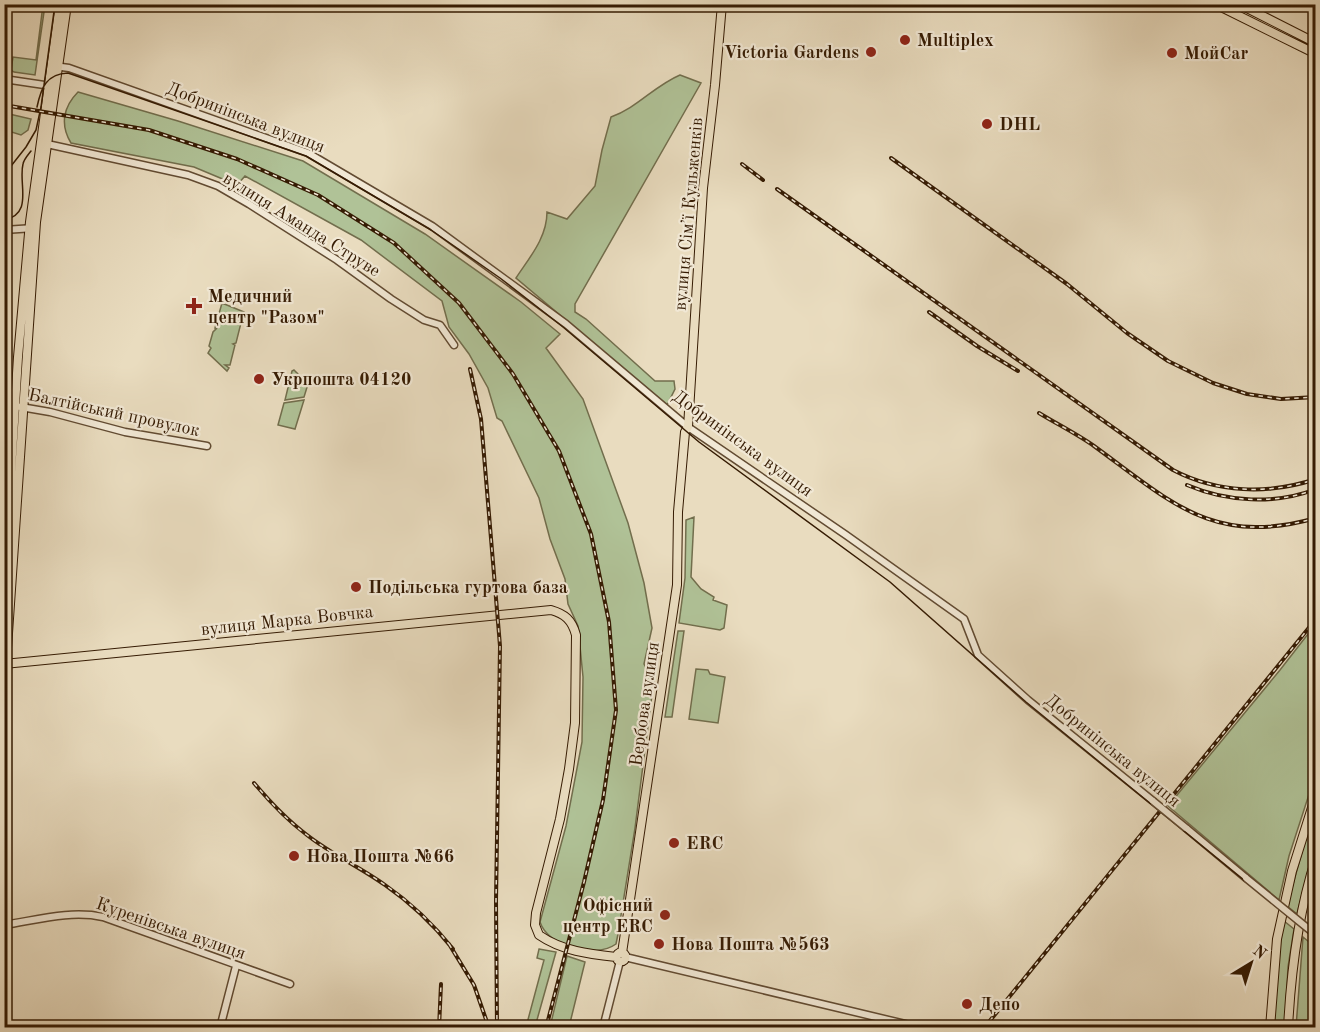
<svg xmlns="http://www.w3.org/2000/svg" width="1320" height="1032" font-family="'Old Standard TT',serif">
	<rect width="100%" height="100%" fill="#e9dcbf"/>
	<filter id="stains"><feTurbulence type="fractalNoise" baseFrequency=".00333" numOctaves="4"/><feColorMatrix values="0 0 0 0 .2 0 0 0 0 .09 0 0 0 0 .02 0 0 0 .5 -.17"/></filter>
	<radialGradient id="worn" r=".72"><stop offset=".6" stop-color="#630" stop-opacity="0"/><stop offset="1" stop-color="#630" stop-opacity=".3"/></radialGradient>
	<path fill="#b0c297" stroke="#726e4d" stroke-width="1.5" d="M 43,5 L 45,5 L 35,75 L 14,72 L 11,70 L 13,57 L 36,60 Z
		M 680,75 L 701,83 L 575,304 L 575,312 L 586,319 L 655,381 L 674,381 L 675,389 L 667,405 L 516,278 C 529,258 547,238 547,212 L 567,219 L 595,186 L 602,150 L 611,117 C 637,108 654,86 680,75 Z
		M 78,92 L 178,121 L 303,161 L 425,234 L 521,302 L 560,334 L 546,348 L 583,399 L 628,523 L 644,583 L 652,628 L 644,664 L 648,672 L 654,679 L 635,828 L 618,934 L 616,944 C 595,959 548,947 540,922 L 566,826 L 582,742 L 583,677 L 578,626 L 568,604 L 565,579 L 550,539 L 539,498 L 502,421 L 497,418 L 488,388 L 469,354 L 449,327 L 442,301 L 361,240 L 245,176 L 237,185 L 194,167 L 71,143 C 60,125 63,107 78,92 Z
		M 5,113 L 31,119 L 28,130 L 21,135 L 5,130 Z
		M 222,303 L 244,312 L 242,320 L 239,321 L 239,324 L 241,323 L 236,343 L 233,344 L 235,345 L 230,365 L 225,365 L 229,368 L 227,371 L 208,353 L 211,348 L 209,346 L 213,332 L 217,328 L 215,328 Z
		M 294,370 L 308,384 L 304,397 L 285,400 L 292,371 Z
		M 304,400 L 295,429 L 278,425 L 284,403 Z
		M 694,517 L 691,577 L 701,589 L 714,597 L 713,600 L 727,605 L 724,628 L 720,630 L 679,623 L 685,578 L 686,520 Z
		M 1315,625 L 1315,776 L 1289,856 L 1279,900 L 1168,806 L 1280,670 Z
		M 678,631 L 684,631 L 672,717 L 665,717 Z
		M 696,669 L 708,670 L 710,674 L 725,677 L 718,723 L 689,719 Z
		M 1315,805 L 1315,843 L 1297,914 L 1287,906 Z
		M 1284,921 L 1294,929 L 1288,967 L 1285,1027 L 1273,1028 L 1280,940 Z
		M 1303,937 L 1315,947 L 1315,1027 L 1296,1027 Z
		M 539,949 L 556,952 L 535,1027 L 526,1027 L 544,960 L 537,958 Z
		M 567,956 L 585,962 L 569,1027 L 550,1027 Z"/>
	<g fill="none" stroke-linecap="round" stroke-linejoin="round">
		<g stroke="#624b32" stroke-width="9">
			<path id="minor" d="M 54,66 L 69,68 L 308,153 L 432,226 L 566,324 L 688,427 L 846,535 L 964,619 L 978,655 L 1028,700 L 1153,801
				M 4,79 L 51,86
				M 47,144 L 188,175 L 218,186 L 249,204 L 337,260 L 391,299 L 424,320 L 440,325 L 454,345
				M 4,230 L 34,228
				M 15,406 L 50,412 L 125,432 L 207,446
				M 1186,828 L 1246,878
				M 4,925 C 37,920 70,910 103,917 L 290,984
				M 625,957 L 922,1028
				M 220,1028 L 236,966
				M 603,1028 L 620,961"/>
		</g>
		<g stroke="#351b03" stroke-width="10">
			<path id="major" d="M 1215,4 L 1316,54
				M 1239,4 L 1316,43
				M 4,585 L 18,357 L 30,222 L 60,4
				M 4,664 L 551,610 C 565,614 572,620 576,635 L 575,723 L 569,769 L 560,819 L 536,913 L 535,925 L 539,935 C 562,951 589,954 616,957
				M 4,692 L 36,222 L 67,4
				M616.5 957a4.5 4.5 0 1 1 9 0a4.5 4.5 0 1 1-9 0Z
				M 622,953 L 677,585 L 678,512 L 685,432 L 688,427 L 703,188 L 715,85 L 722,4
				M 1270,1028 L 1277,939 L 1292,871 L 1316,795
				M 1288,1028 C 1291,970 1298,913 1316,858"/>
		</g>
		<use href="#minor" stroke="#f1e8d5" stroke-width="6"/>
		<use href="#major" stroke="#e9dcbf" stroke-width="8"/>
		<path stroke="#351b03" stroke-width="1.5" d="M 37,107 C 41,88 46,74 68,73 L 306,156 L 431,230 L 500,278 L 563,327 L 699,442 L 890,582 L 1026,702 L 1316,939
			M 4,175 L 26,147 L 36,130 L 41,107 L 55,4
			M 4,220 C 34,214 18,184 23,164 C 24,159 28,155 31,151"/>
		<g stroke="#351b03" stroke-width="4">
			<path id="rail" d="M 4,105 L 149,130 L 237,159 L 318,195 L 394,243 L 459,303 L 513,374 L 559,451 L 591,534 L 609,622 L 616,710 L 603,800 L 584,882 L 546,1028
				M 891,158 L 1067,284 L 1127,333 L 1168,361 L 1213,383 L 1247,394 L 1281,399 L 1316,397
				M 742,164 L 763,180
				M 777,189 L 1173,470 C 1217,493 1268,495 1316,479
				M 929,312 L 977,346 L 1018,371
				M 470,369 L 481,419 L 500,646 L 496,901 L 497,1028
				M 1039,413 C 1057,424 1077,434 1094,446 C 1171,502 1213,547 1316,518
				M 1187,485 C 1227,502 1275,505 1316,489
				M 254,783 C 270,802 287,820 307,835 C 331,854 360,867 385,885 C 411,903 433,924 453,949
				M 449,944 L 474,985 L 489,1028
				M 439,1028 L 441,984
				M 984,1028 L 1316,619"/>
		</g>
		<use href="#rail" stroke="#f1e8d5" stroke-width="1.5" stroke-dasharray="4.5" stroke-linecap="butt"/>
		<g stroke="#624b32" stroke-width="9" stroke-linecap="butt">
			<path id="minor-bridge" d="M 1153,801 L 1186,828
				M 1246,878 L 1316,935"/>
		</g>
		<use href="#minor-bridge" stroke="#f1e8d5" stroke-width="6"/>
	</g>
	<g fill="#8f2418" stroke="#f1e8d5" stroke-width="2">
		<circle cx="905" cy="40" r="6"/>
		<circle cx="871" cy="52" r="6"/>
		<circle cx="1172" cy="53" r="6"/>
		<circle cx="987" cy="124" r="6"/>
		<path d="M191 297h6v6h6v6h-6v6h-6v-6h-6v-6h6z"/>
		<circle cx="259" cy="379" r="6"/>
		<circle cx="356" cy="587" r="6"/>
		<circle cx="674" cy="843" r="6"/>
		<circle cx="294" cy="856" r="6"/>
		<circle cx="665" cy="915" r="6"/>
		<circle cx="659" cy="944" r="6"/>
		<circle cx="967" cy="1004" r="6"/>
	</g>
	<g text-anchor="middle" stroke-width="4.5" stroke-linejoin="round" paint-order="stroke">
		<g font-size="18" font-weight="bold" fill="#351b03" stroke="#f1e8d5" text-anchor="start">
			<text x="917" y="46">Multiplex</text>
			<text x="859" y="58" text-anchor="end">Victoria Gardens</text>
			<text x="1184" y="59">МойCar</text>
			<text x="999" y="130">DHL</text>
			<text x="208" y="302">Медичний<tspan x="208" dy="21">центр "Разом"</tspan></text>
			<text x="271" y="385">Укрпошта 04120</text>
			<text x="368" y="593">Подільська гуртова база</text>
			<text x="686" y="849">ERC</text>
			<text x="306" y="862">Нова Пошта №66</text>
			<text x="653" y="911" text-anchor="end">Офісний<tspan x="653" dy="21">центр ERC</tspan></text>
			<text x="671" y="950">Нова Пошта №563</text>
			<text x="979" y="1010">Депо</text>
		</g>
		<g font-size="18" fill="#351b03" stroke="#f1e8d5">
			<text transform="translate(246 117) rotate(21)" y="6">Добринінська вулиця</text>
			<text transform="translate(688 214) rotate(-85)" y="6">вулиця Сімʼї Кульженків</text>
			<text transform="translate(302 224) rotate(32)" y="6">вулиця Аманда Струве</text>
			<text transform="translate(114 412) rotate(12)" y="6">Балтійський провулок</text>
			<text transform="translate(743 443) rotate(36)" y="6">Добринінська вулиця</text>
			<text transform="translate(287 620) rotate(-6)" y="6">вулиця Марка Вовчка</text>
			<text transform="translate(644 704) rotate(-82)" y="6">Вербова вулиця</text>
			<text transform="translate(1113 750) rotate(39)" y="6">Добринінська вулиця</text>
			<text transform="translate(171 928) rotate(19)" y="6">Куренівська вулиця</text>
		</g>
	</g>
	<rect width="1320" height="1032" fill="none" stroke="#e9dcbf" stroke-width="24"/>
	<rect x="6" y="6" width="1308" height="1020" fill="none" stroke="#351b03" stroke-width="3"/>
	<rect x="12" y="12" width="1296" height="1008" fill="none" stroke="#351b03" stroke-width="1.5"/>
	<g transform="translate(1251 963) rotate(38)" stroke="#f1e8d5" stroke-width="4.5" paint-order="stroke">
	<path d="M0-4.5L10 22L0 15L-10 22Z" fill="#351b03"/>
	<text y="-9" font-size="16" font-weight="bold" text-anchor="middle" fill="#351b03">N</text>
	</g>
	<rect width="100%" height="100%" filter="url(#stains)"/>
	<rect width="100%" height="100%" fill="url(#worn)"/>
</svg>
